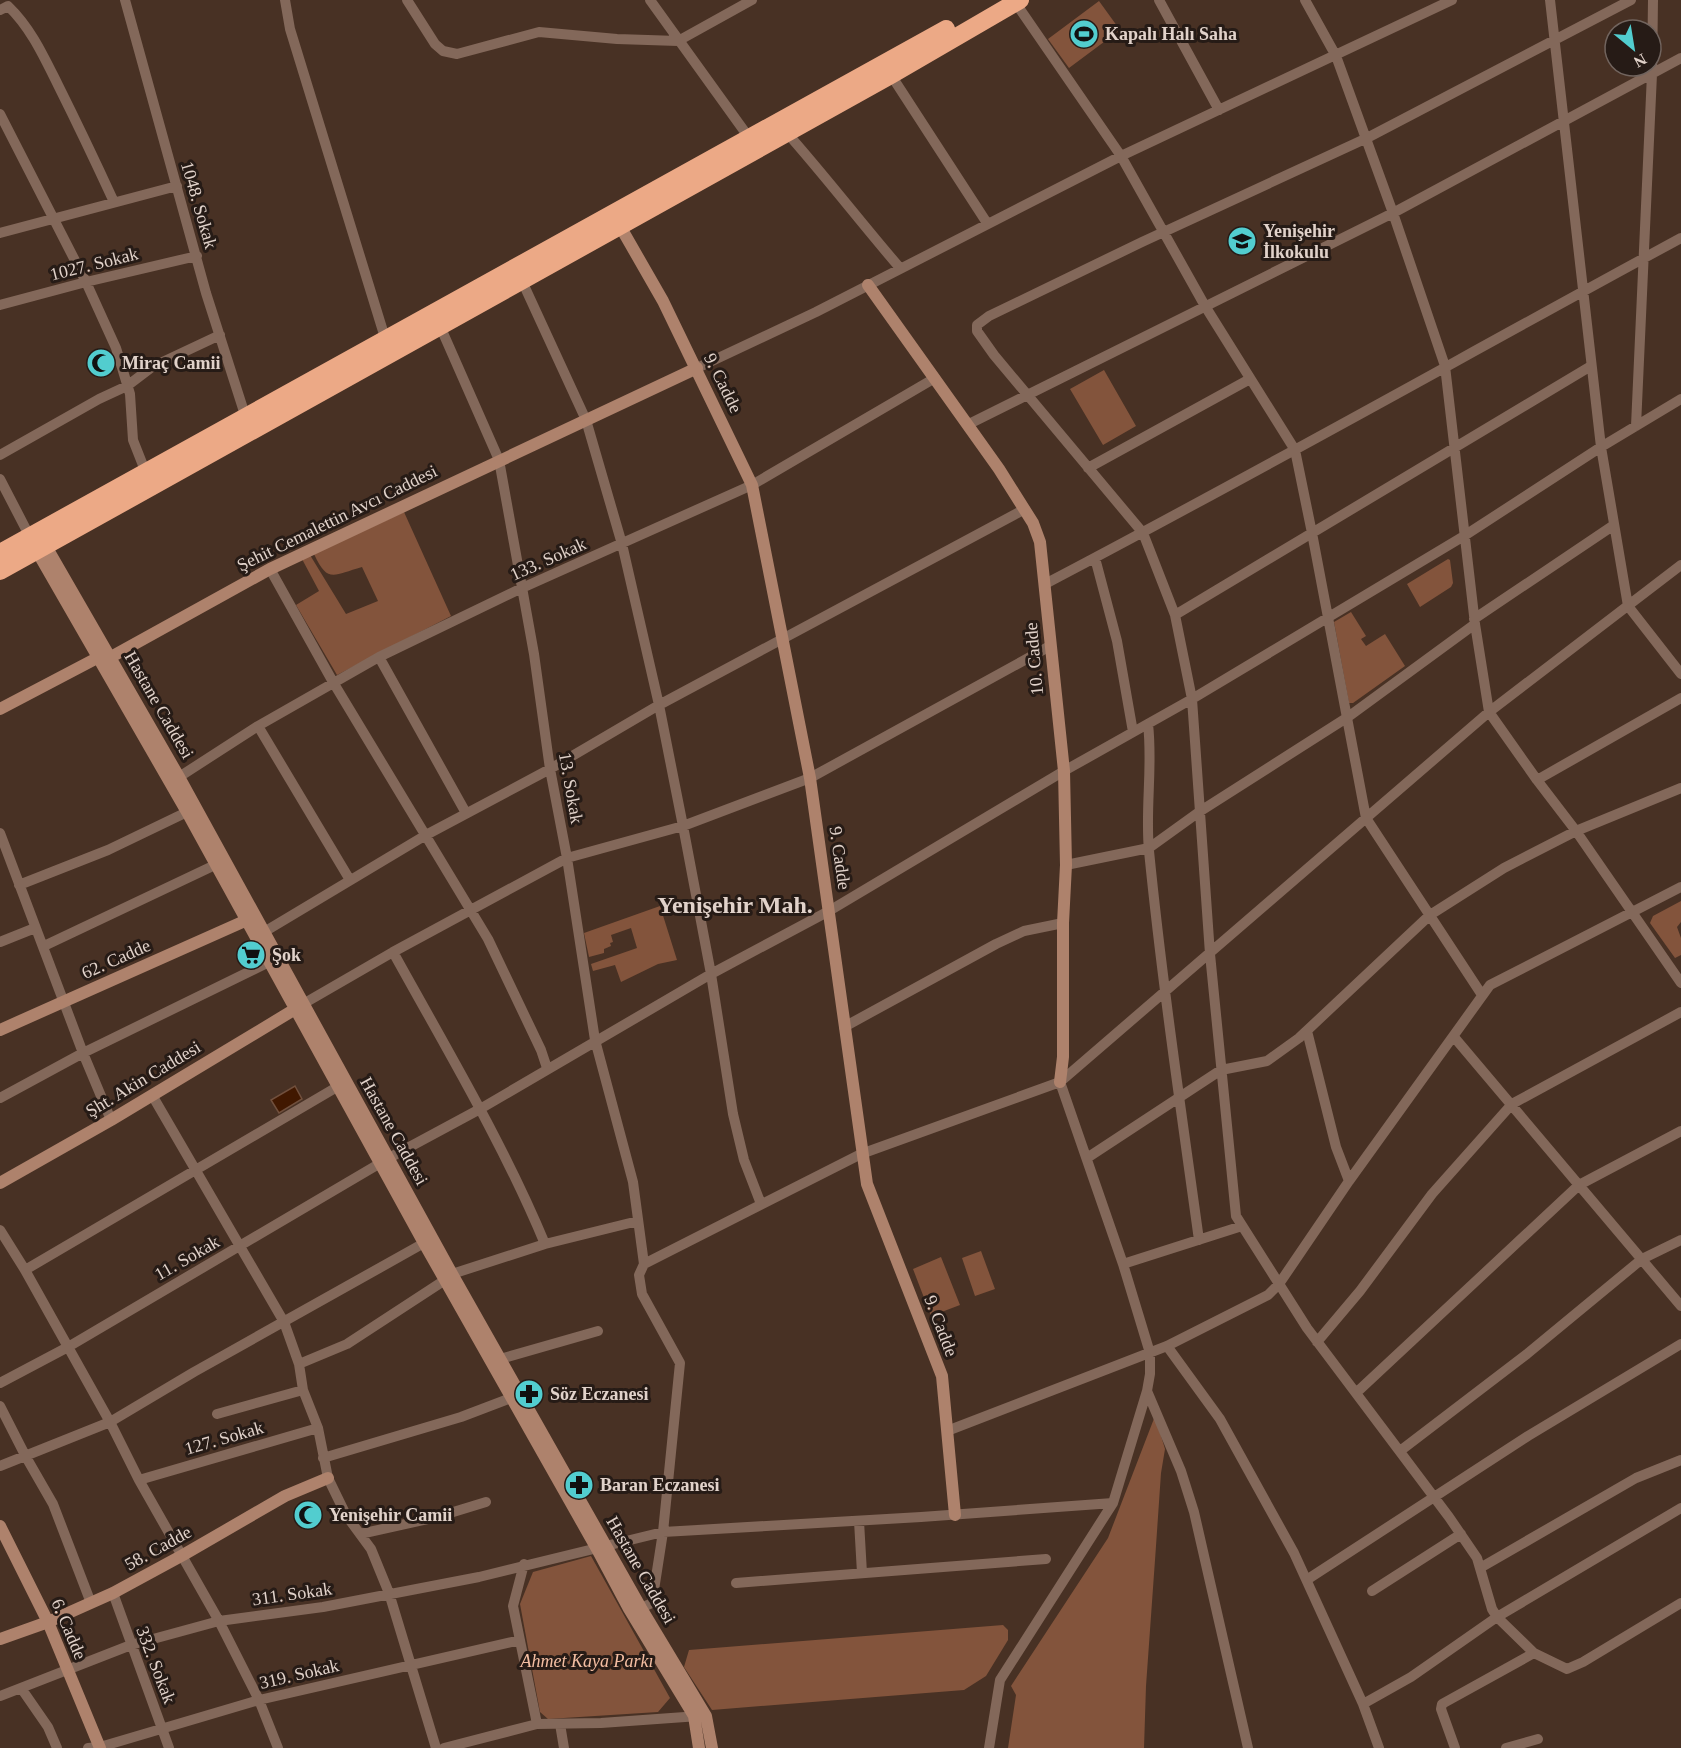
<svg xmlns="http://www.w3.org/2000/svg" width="1681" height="1748" font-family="Georgia,serif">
	<rect width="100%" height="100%" fill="#483124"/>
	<path fill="#83543c" d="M 1099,1 L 1120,30 L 1069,68 L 1048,39 Z
		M 1104,370 L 1136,426 L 1103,445 L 1070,389 Z
		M 404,512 L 451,616 L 337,675 L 296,605 L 319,591 L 302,559 L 310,555 L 346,614 L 378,601 L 362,567 C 333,575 328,584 314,554 Z
		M 1448,559 L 1450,560 L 1453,583 L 1451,587 L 1420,607 L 1407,584 Z
		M 1351,612 L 1366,636 L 1361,639 L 1366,646 L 1385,634 L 1405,666 L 1353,703 L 1349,703 L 1334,622 Z
		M 1681,901 L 1681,922 L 1677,927 L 1681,938 L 1681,955 L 1675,958 L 1650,923 L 1653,916 Z
		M 660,906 L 677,960 L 658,964 L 621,982 L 615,965 L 593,971 L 591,964 L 637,948 L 631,928 L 611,935 L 613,942 L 610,943 L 611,946 L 604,949 L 604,953 L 589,957 L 584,933 Z
		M 981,1251 L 995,1289 L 975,1296 L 962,1258 Z
		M 941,1257 L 960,1305 L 931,1316 L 913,1269 Z
		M 1155,1416 L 1165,1449 L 1161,1473 L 1156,1546 L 1146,1686 L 1144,1748 L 1008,1748 L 1016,1695 L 1011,1686 L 1108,1538 Z
		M 591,1556 L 670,1698 L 658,1712 L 548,1719 L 540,1712 L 520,1604 L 533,1572 Z
		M 1003,1625 L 1008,1630 L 1008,1640 L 986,1676 L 964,1690 L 712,1710 L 684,1667 L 689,1650 Z"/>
	<path fill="#411800" stroke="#71503d" stroke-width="1.5" d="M 295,1086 L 302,1099 L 279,1113 L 271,1100 Z"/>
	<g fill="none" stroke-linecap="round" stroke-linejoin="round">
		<path stroke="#83685a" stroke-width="10" d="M 125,0 L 206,293 L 246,418
			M 285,0 L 290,29 L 386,341
			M 407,0 L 435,44 L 443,51 L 457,54 L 539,32 L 617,39 L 678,41 L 752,0
			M 650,0 L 750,139
			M 1159,0 L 1219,110
			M 1305,0 L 1336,56 L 1393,213 L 1445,366 L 1475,624 L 1489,712 L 1537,780 L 1576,831 L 1681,983
			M 1550,0 L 1601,447 L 1628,606 L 1681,674
			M 1631,0 L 1367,138 L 1142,242 L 989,316 L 977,325 L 977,331 L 994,355 L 1143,533 L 1175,615 L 1192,699 L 1210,954 L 1236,1216 L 1307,1328 L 1449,1517 L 1477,1558 L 1492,1609 L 1497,1617 L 1534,1653 L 1567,1669 L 1583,1662 L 1681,1603
			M 1015,2 L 1121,156 L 1205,306 L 1295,450 L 1312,533 L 1366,818 L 1482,995
			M 0,10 L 8,6 C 31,28 44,57 58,85 C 77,123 96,163 114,202
			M 891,75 L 987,223
			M 0,114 L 86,282 L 116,348 L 130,394 L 133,440 L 146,473
			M 787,133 C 826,177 862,224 900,268
			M 0,233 L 177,186
			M 522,281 L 586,420 L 622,544 L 659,705 L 683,826 L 711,974 L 733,1114 L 744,1160 L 761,1204
			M 0,305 L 86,282 L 197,256
			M 440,326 L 499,460 L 534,654 L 550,769 L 567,858 L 595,1040 L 633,1182 L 644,1264
			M 697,368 L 816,312 L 1121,156 L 1452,0
			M 969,424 L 1393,213 L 1681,58
			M 1636,426 L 1652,74 L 1653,0
			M 0,455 L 99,399 L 127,386 L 152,367 L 220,335
			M 1088,468 L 1250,379
			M 0,479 L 30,537
			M 1095,558 L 1117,641 L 1133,732
			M 270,569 L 333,682 L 488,939 L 541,1050 L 547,1068
			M 1045,584 C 1259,472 1469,353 1681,238
			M 1175,615 L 1591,366
			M 1474,619 L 1614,525
			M 379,657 L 466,813
			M 1148,724 C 1153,766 1145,809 1149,851 C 1162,981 1181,1110 1199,1240
			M 258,726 L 350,880
			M 179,777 L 258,726 L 379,657 L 522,588 L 752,485 L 935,378
			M 1537,780 L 1681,698
			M 0,833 L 83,1053 L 111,1120
			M 1066,865 L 1149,848 L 1199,812 L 1348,717 L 1475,624
			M 19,885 L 108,850 L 187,812
			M 264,932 L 426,835 L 550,769 L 659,705 L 1025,509
			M 0,942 L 35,928
			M 44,946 L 215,865
			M 393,952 C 446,1048 503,1143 545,1244
			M 303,1004 L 393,952 L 567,858 L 683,826 L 810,778 L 1050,646
			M 844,1027 L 996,944 L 1024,931 L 1063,923
			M 1307,1031 L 1336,1147 L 1349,1181
			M 1454,1037 L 1681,1306
			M 152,1095 L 284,1322 L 299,1364 L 303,1390 L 318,1428 L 328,1478 L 346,1515 L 371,1549 L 389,1593 L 436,1748
			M 0,1098 L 83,1053 L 269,962
			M 1087,1158 L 1221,1070 L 1267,1061 L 1299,1038 L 1430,915 L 1504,868 L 1576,831 L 1681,788
			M 0,1230 L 25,1270 L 110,1422 L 139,1480 L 219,1621 L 259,1700 L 278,1748
			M 1123,1264 L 1242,1226
			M 25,1270 L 337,1087
			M 452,1274 L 545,1244 L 638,1221
			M 1317,1342 L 1360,1291 L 1432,1194 L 1512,1104 L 1681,1012
			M 1167,1346 L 1220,1419 L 1294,1553 L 1363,1704 L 1379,1748
			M 500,1359 L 598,1331
			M 299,1364 L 347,1344 L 445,1280
			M 0,1383 L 68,1347 L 389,1158 L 480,1109 L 711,974 L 829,911 L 1064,771 L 1192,699 L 1464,536 L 1601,447 L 1681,399
			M 1147,1391 L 1181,1471 L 1194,1512 L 1248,1748
			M 1356,1393 L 1579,1185 L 1681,1131
			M 0,1406 L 26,1457 L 53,1504 L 91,1603
			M 217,1414 L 303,1390
			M 947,1431 L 1167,1346 L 1268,1295 L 1279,1284 L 1349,1181 L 1490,985 L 1681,887
			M 1400,1451 L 1527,1354 L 1642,1259 L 1681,1240
			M 323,1458 L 461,1417 L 511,1398
			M 0,1466 L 110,1422 L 194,1372 L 424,1243
			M 139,1480 L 318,1428
			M 859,1521 L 862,1573
			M 360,1534 L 437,1517 L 486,1502
			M 524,1564 L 513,1606 L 537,1724
			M 1480,1568 L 1636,1478 L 1681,1460
			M 1308,1579 L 1528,1436 L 1681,1344
			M 736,1583 L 1046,1559
			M 1372,1591 L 1461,1534
			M 113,1593 L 169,1748
			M 634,1608 L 641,1608 L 652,1603 L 663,1532 L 680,1363 L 642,1294 L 639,1275 L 644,1264 L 861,1154 L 1060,1082 L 1489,712 L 1681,565
			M 21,1688 L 48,1727 L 57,1748
			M 0,1696 L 131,1645 L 219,1621 L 323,1607 L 479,1577 L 663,1532 L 921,1517 L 1113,1503
			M 1363,1704 L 1411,1677 L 1497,1617 L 1681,1508
			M 560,1724 L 564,1748
			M 88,1748 L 100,1747 L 259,1700 L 520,1640
			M 444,1748 L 537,1724 L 601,1723 L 699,1716
			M 989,1748 L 1000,1680 L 1113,1503 L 1147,1391 L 1150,1374 L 1150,1353 L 1123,1264 L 1060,1082
			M 1455,1748 L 1441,1709 L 1442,1704 L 1534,1653
			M 1506,1748 L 1538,1739"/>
		<path stroke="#ae826c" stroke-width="12" d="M 620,226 L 663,301 L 752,485 L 810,778 L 867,1184 L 942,1376 L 955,1515
			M 868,285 L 999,469 L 1033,523 L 1040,542 L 1064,771 L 1066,865 L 1063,923 L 1063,1057 L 1060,1082
			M 43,541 L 179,777 L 452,1274 L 641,1608 L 706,1716 L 712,1748
			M 34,546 L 187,812 L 424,1243 L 597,1549 L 629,1609 L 694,1716 L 699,1748
			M 0,709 L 99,657 L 111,657 L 270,569 L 697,368
			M 0,1030 L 247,920
			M 0,1183 L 111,1120 L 302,1005
			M 0,1526 L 48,1622 L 100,1748
			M 0,1639 L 48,1622 L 113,1593 L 183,1555 L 285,1496 L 328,1478"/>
		<path stroke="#eca986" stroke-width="18" d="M 0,553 L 946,29
			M 0,571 L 891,75 L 1020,0"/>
	</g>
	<defs>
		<g id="stadium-disc" transform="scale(1.5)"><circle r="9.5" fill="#52cdcf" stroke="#261b16"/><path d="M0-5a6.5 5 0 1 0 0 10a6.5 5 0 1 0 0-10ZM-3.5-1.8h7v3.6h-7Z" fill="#111"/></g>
		<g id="school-disc" transform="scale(1.5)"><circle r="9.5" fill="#52cdcf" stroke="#261b16"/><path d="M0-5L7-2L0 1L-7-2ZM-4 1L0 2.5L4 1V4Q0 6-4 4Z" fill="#111"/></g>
		<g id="mosque-disc" transform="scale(1.5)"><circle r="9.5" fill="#52cdcf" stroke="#261b16"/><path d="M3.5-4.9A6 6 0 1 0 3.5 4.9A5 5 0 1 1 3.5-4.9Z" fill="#111"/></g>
		<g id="supermarket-disc" transform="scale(1.5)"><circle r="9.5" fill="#52cdcf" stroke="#261b16"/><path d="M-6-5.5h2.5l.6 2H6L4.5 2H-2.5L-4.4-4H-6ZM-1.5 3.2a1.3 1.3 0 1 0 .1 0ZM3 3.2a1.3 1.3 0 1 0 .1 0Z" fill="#111"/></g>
		<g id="pharmacy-disc" transform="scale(1.5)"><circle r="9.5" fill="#52cdcf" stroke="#261b16"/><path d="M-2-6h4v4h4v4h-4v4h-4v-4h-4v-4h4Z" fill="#111"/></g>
	</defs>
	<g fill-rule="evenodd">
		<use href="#stadium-disc" x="1084" y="34"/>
		<use href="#school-disc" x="1242" y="241"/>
		<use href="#mosque-disc" x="101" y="363"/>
		<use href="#supermarket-disc" x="251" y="955"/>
		<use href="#pharmacy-disc" x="529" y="1394"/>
		<use href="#pharmacy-disc" x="579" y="1485"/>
		<use href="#mosque-disc" x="308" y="1515"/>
	</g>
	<g text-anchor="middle" stroke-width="6" stroke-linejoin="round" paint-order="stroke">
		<g font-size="18" font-weight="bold" fill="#e1d2ca" stroke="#261b16" text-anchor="start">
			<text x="1105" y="40">Kapalı Halı Saha</text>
			<text x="1263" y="237">Yenişehir<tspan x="1263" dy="21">İlkokulu</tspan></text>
			<text x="122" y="369">Miraç Camii</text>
			<text x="272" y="961">Şok</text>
			<text x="550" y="1400">Söz Eczanesi</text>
			<text x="600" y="1491">Baran Eczanesi</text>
			<text x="329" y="1521">Yenişehir Camii</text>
		</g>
		<g font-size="18" fill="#e1d2ca" stroke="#261b16">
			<text transform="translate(199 205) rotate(74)" y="6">1048. Sokak</text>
			<text transform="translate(94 264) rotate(-14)" y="6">1027. Sokak</text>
			<text transform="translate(723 383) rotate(64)" y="6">9. Cadde</text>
			<text transform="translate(337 518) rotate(-26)" y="6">Şehit Cemalettin Avcı Caddesi</text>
			<text transform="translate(548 559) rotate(-24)" y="6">133. Sokak</text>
			<text transform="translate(1034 659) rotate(-95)" y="6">10. Cadde</text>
			<text transform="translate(159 705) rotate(60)" y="6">Hastane Caddesi</text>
			<text transform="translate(571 788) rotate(80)" y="6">13. Sokak</text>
			<text transform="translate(840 858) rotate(82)" y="6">9. Cadde</text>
			<text transform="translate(116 959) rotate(-24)" y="6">62. Cadde</text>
			<text transform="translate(143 1079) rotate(-31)" y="6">Şht. Akin Caddesi</text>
			<text transform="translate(394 1131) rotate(61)" y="6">Hastane Caddesi</text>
			<text transform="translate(187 1258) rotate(-30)" y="6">11. Sokak</text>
			<text transform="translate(941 1326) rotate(69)" y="6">9. Cadde</text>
			<text transform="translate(224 1438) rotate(-16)" y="6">127. Sokak</text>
			<text transform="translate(158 1548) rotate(-29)" y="6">58. Cadde</text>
			<text transform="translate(641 1570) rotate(60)" y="6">Hastane Caddesi</text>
			<text transform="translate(292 1594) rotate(-8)" y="6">311. Sokak</text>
			<text transform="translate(69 1629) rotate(67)" y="6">6. Cadde</text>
			<text transform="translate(156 1665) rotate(69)" y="6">332. Sokak</text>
			<text transform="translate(299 1674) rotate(-13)" y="6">319. Sokak</text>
		</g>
		<g font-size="18" font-style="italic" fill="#f4bea2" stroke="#261b16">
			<text x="587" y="1667">Ahmet Kaya Parkı</text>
		</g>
		<g font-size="24" font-weight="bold" fill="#e1d2ca" stroke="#261b16">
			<text x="735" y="913">Yenişehir Mah.</text>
		</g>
	</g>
	<g transform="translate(1633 48) rotate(150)"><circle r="28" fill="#261b16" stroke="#71645e" stroke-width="1.5"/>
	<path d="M0-4.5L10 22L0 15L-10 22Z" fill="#52cdcf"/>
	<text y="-9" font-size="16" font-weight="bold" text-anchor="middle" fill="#e1d2ca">N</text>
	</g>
</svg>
